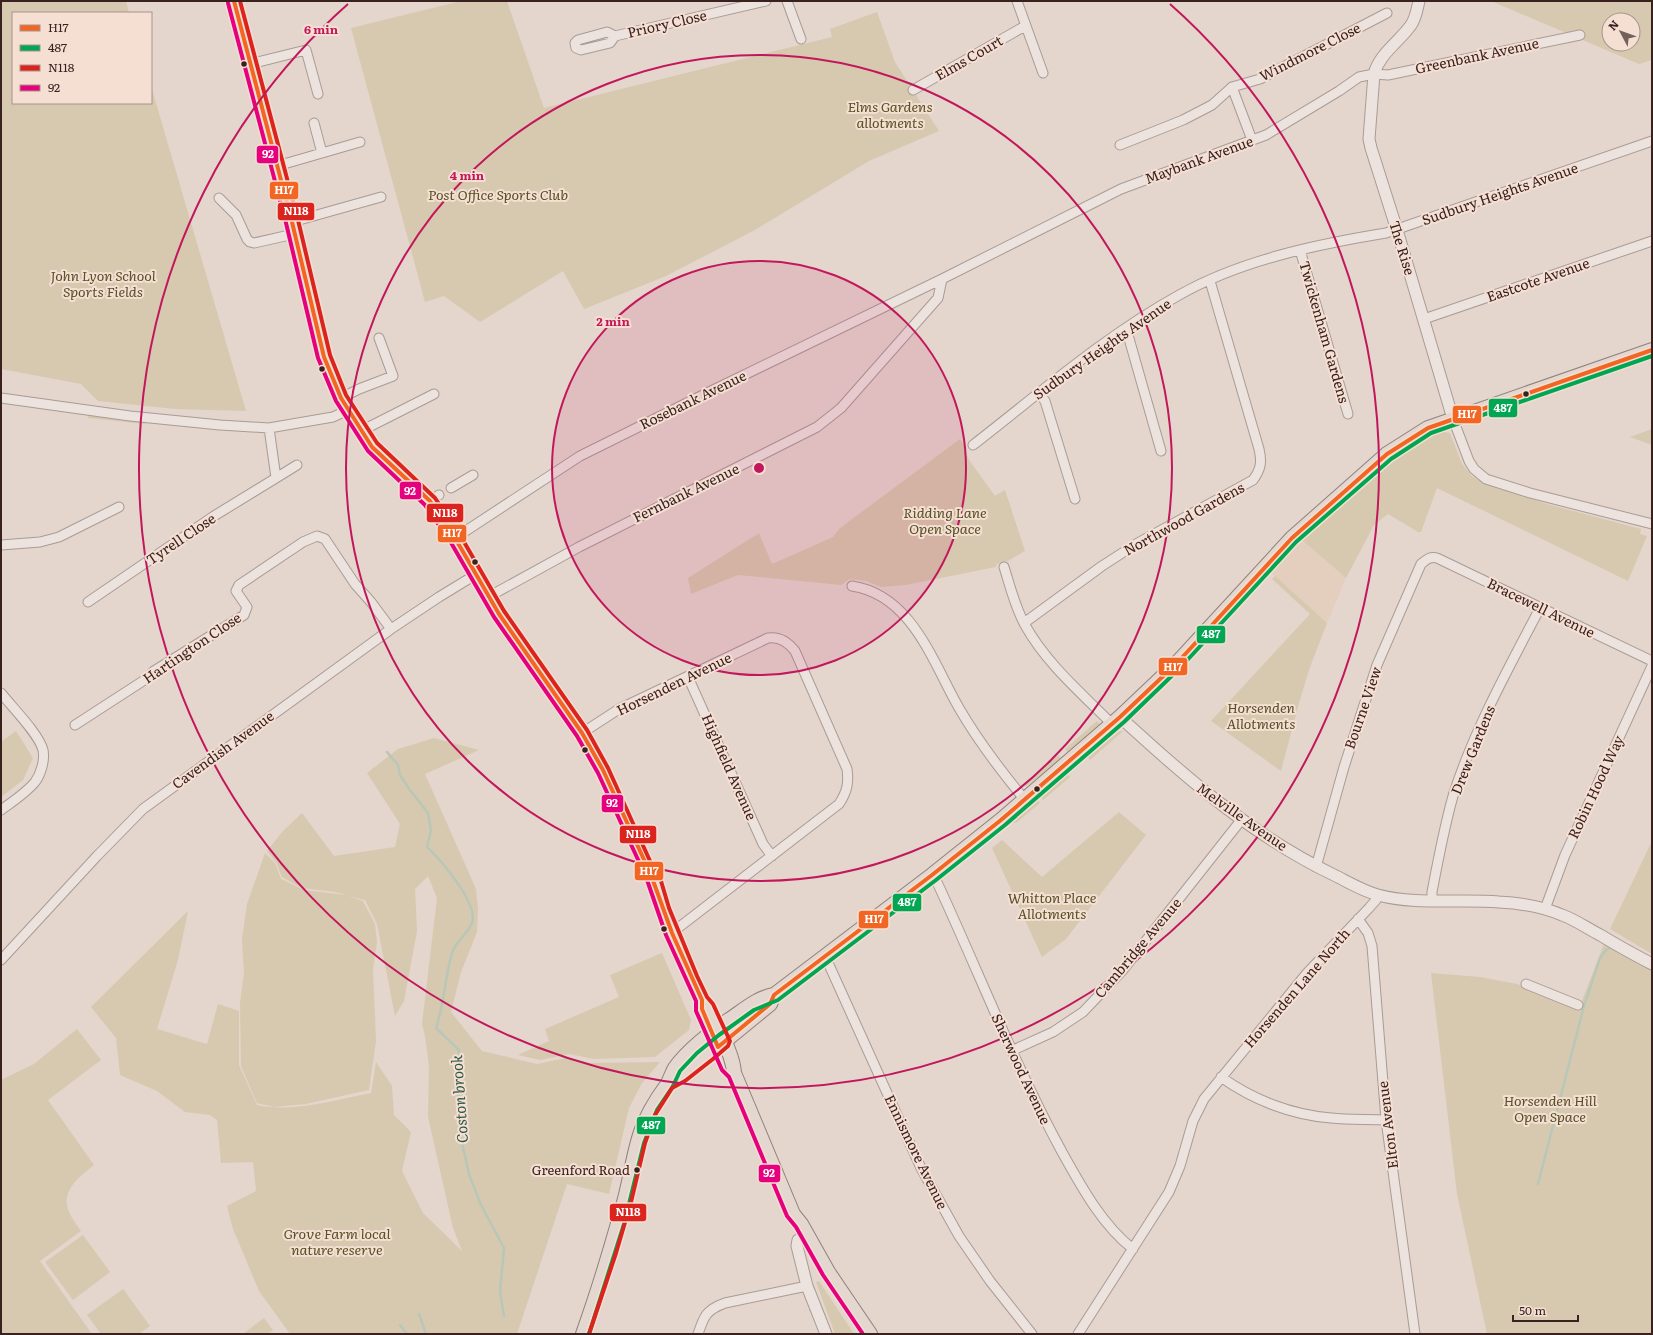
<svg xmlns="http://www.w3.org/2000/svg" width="1653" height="1335" font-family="Literata,serif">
	<rect width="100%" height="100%" fill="#e4d5cd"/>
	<path fill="#e4cebe" d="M 1302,540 L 1346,578 L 1327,623 L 1270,572 Z"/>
	<path fill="#d7c9af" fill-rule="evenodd" d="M 1,1 L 126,1 L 129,13 L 13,13 L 13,103 L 151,103 L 151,86 L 246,411 L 175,409 L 98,401 L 81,384 L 1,369 Z
		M 461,1 L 507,1 L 544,108 L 832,37 L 830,29 L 877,12 L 895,62 L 939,131 L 869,161 L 755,230 L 666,276 L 584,309 L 563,271 L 480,322 L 444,296 L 425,302 L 351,28 Z
		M 1491,1 L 1652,1 L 1652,60 L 1639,64 ZM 1609,20 L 1633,20 L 1633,44 L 1609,44 Z
		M 88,415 L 145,420 L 145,424 L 88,418 Z
		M 1652,429 L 1652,445 L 1630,437 Z
		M 1438,431 L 1450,433 L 1462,464 L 1472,476 L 1482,482 L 1547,504 L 1641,529 L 1640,534 L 1647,536 L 1628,581 L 1437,488 L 1421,532 L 1418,532 L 1388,514 L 1374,525 L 1346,578 L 1302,540 L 1388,462 L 1415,443 Z
		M 960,439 L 963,444 L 969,460 L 995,496 L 1005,490 L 1025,551 L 1008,561 L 997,564 L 996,567 L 906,585 L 881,587 L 866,581 L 850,579 L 841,585 L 738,575 L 691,594 L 688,578 L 759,533 L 772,564 L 833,537 L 840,528 Z
		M 1275,576 L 1327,623 L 1310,667 L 1299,703 L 1281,771 L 1211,721 L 1310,614 L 1272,579 Z
		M 1097,721 L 1101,725 L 1069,754 L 1065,749 Z
		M 16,731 L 33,758 L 23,780 L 1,797 L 1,742 Z
		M 1119,731 L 1123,731 L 1090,760 L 1086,755 L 1111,733 L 1114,734 Z
		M 434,738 L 479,750 L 425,774 L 476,889 L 478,908 L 477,932 L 461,972 L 451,1012 L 482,1051 L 537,1064 L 566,1058 L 590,1063 L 660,1062 L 642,1083 L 629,1108 L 609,1194 L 567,1184 L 517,1334 L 290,1334 L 259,1291 L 233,1229 L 227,1206 L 256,1191 L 253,1162 L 221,1163 L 217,1120 L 210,1115 L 185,1112 L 157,1091 L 120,1075 L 116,1038 L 91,1007 L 188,911 L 178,960 L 157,1029 L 207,1044 L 218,1004 L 239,1011 L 239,1065 L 257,1105 C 294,1113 334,1100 371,1093 L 376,1062 L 392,1086 L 394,1115 L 411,1132 L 402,1171 L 423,1213 L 462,1251 L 453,1228 L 428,1117 L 429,1066 L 425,1036 L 422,1024 L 437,898 L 428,876 L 415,889 L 417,931 L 404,1001 L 395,1016 L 377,924 L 365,900 L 349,896 L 363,901 L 375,924 L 377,942 L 373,969 L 376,1041 L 369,1090 L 306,1104 L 274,1107 L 257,1103 L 241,1066 L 240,1003 L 244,973 L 242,940 L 247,904 L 265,853 L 275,863 L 281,879 L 304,890 L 347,895 L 335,892 L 302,888 L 282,877 L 276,862 L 267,851 L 283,831 L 302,813 L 334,856 L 395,847 L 400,824 L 367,773 L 398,749 Z
		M 1058,755 L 1062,759 L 1039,780 L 1037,778 L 1026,786 L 1024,784 Z
		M 1068,770 L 1069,771 L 1067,773 L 1070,777 L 1043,800 L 1039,796 Z
		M 1036,798 L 1040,803 L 1016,823 L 1008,822 Z
		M 1119,812 L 1146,835 L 1066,939 L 1042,957 L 992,848 L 1002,840 L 1042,877 Z
		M 1652,841 L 1652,954 L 1610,929 Z
		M 1604,944 L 1652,971 L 1652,1334 L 1487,1334 L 1457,1194 L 1431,973 L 1480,977 L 1517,984 L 1573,1008 L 1574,1005 L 1580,1006 Z
		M 662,953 L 691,1020 L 689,1030 L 655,1057 L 594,1059 L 569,1054 L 540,1060 L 518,1055 L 549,1041 L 545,1029 L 619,997 L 610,975 Z
		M 77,1029 L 101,1060 L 48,1100 L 94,1165 C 79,1177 60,1191 69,1212 C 72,1219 77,1225 81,1231 L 40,1261 L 92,1334 L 1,1334 L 1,1080 L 34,1064 Z
		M 83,1235 L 110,1272 L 73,1300 L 45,1262 Z
		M 819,1281 L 854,1334 L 835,1334 L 816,1282 Z
		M 123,1289 L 150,1326 L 139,1334 L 101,1334 L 87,1315 Z
		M 264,1318 L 273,1330 L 267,1334 L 243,1334 Z"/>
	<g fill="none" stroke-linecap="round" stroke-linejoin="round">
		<path stroke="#b8c7b8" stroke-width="2.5" d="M 387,752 L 398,765 L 400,775 L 410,790 L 428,813 L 431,830 L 427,847 C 440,859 479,904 472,923 C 468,934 455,942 452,953 C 445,978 444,1004 436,1028 L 459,1050 L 458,1084 L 460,1134 L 469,1174 L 481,1205 L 504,1248 L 500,1292 L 504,1316
			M 1538,1184 L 1584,1006 L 1600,958 L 1606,950 L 1612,947
			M 419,1314 L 426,1334
			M 400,1325 L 407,1334"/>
		<g stroke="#a99b96" stroke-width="11">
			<path id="minor" d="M 787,1 L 801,39
				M 1017,1 L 1043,73
				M 615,36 L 610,43 L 581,50 L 576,48 L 575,43 L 578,40 L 607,32 L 615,36 L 766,1
				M 250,64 L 306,50 L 318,94
				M 1232,87 L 1252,140
				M 913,90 L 1025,26
				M 314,123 L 322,153
				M 1120,145 L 1183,120 L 1212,105 L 1232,87 L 1260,79 L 1387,13
				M 277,166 L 360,142
				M 219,198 L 236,215 L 247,239 L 250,242 L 254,243 L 294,234
				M 292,222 L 381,197
				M 1300,250 L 1348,414
				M 1424,319 L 1652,241
				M 1124,330 L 1128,335 L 1161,451
				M 1039,393 L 1045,401 L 1075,499
				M 1,398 L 130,416 L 220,425 L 269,428 L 333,417 L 348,410
				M 341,398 L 359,389 L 393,376 L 379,338
				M 1453,419 L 1469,461 L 1474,469 L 1486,479 L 1530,493 L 1652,524
				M 361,431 L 434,394
				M 973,445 C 1040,393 1106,335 1181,294 C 1242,260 1318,244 1386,233 L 1652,141
				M 276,478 L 297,465
				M 451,488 L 473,475
				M 430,501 L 439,495
				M 455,538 L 580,456 L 709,392 L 942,279 L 1121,189 L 1266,135 L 1339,91 L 1359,77 L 1374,74 L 1388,75 L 1580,35
				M 1,545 L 40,542 L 59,537 L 119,507
				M 1004,567 C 1010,586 1015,607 1025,625 C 1046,663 1081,693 1112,724
				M 852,586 C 912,595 933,663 959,708 C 978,741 1001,771 1025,800
				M 488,597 L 579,547 L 817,427 L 841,408 L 938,298 L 942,279
				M 88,602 L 214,516 L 276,478 L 269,428
				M 1024,623 L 1102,566 L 1136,544 L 1253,480 C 1261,469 1262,462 1259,449 L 1210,281
				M 688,677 L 763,844 L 772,856
				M 1,693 C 12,707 39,734 43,750 C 45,760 41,774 35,782 C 26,793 12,802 1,810
				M 75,725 L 146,679 L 154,671 L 244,615 L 247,607 L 236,591 L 239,585 L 303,542 L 317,536 L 325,539 L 355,584 L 371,602 L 391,629
				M 582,733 L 619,709 L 768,638 C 780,636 788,642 795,651 L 847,769 C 849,783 847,792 839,804 L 678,928 L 672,931
				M 1316,867 L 1344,767 L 1377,665 L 1421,564 C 1426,560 1430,556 1437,558 L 1652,661
				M 932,875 L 936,880 C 978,970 1014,1064 1062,1152 C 1081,1186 1102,1225 1133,1249
				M 1432,901 L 1432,892 C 1438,860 1444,828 1453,796 C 1474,730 1508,669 1540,608
				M 1545,909 L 1565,855 L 1652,666
				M 1358,919 L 1368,933 L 1372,946 L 1386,1120 L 1415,1334
				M 825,956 L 921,1168 L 959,1236 L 990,1281 L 1032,1334
				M 1,960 L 97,856 L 143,809 L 391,629 L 439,597 L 475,575
				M 1526,984 L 1578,1005
				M 1011,1051 L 1053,1032 L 1083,1012 L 1122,971 L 1242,819
				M 1221,1077 C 1253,1100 1292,1115 1331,1118 C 1349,1120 1368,1119 1386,1120
				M 698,1334 C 704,1316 706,1310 725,1303 L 807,1286
				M 1078,1334 L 1169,1192 L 1180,1166 L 1193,1121 L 1204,1099 L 1307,973 L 1369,908 L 1376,900 L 1378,895"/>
		</g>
		<g stroke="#a99b96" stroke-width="13">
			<path id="tertiary" d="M 1419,1 C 1417,9 1416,18 1411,25 C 1399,42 1380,53 1374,74 L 1369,139 L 1371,148 L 1397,230 L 1453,419
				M 1120,717 C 1185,777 1254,837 1334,875 C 1348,882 1363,891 1378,895 C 1414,905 1461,899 1499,902 C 1519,903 1543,907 1562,915 C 1576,920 1588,929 1602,936 C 1618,946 1635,955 1652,964
				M 807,1236 L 798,1240 L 797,1246 L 807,1286 L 826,1334"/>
		</g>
		<g stroke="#8f817d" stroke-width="16">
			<path id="primary" d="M 234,1 L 292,222 L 324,357 L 341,398 L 372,447 L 430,501 L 455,538 L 499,614 L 582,733 L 603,770 L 645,864 C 655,878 657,894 663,910 C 674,940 688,971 702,1000 L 708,1006 C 716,1025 733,1053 734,1073 L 793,1214 L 801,1224 L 828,1272 L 870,1334
				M 668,1083 L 682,1076 L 770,1004 L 774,995
				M 583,1334 C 598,1292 611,1249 623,1206 C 630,1183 633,1155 641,1132 C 647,1114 656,1100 667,1085 C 670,1080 672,1073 675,1068 C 687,1051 712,1031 729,1020 C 744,1010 757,998 774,995 L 932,875 L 1001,820 L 1120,717 L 1177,663 L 1292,538 L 1387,454 L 1428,428 L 1652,350"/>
		</g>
		<use href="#minor" stroke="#ece3de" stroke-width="9"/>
		<use href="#tertiary" stroke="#ece3de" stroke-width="11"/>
		<use href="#primary" stroke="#e4d7d0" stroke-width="14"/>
		<g stroke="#f5dfd3" stroke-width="7">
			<path id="bus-1" d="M 234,1 L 292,222 L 324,357 L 341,398 L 372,447 L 430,501 L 455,538 L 499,614 L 582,733 L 603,770 L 651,875 L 672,933 L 702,1000 L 702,1009 L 718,1047 L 770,1004 L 774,995 L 932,875 L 1001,820 L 1120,717 L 1177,663 L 1292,538 L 1387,454 L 1428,428 L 1652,350"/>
		</g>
		<g stroke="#f5dfd3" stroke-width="7">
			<path id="bus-2" d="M 589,1334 L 624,1224 L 644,1143 L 657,1110 L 672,1088 L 680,1071 L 697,1053 L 719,1035 L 754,1010 L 778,1000 L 936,880 L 1005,825 L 1124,722 L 1181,667 L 1296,542 L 1391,459 L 1431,433 L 1652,356"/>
		</g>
		<g stroke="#f5dfd3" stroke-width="7">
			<path id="bus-3" d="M 240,1 L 298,220 L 330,355 L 346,395 L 377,443 L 435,498 L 460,535 L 504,611 L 587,730 L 608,768 L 650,861 L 661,881 L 669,908 L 697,976 L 707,997 L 713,1004 L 730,1041 L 728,1046 L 713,1059 L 685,1081 L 672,1088 L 655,1115 L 645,1143 L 631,1202 L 616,1253 L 589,1334"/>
		</g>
		<g stroke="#f5dfd3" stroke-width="7">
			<path id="bus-4" d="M 228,3 L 286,223 L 318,358 L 336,401 L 368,451 L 425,505 L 450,541 L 494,617 L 577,736 L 598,773 L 646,877 L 666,935 L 696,1001 L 696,1011 L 722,1070 L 729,1077 L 787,1216 L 796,1227 L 823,1275 L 863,1334"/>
		</g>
		<use href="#bus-1" stroke="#f26522" stroke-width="4"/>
		<use href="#bus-2" stroke="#00a651" stroke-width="4"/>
		<use href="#bus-3" stroke="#dc241f" stroke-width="4"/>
		<use href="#bus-4" stroke="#e5007d" stroke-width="4"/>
	</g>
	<circle cx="759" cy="468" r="207" fill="#c2185b" fill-opacity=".12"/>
	<g fill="none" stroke="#c2185b" stroke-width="2">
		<circle cx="759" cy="468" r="207"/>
		<circle cx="759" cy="468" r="413"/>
		<path d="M1170 4A620 620 0 1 1 348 4"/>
	</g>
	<g fill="#38211e" stroke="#f5dfd3" stroke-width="1.5">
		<circle cx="244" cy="64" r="3.5"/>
		<circle cx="322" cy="369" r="3.5"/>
		<circle cx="1526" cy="394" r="3.5"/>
		<circle cx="475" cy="562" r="3.5"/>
		<circle cx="585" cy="750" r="3.5"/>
		<circle cx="1037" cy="789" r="3.5"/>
		<circle cx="664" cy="929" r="3.5"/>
		<circle cx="637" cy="1170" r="3.5"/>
	</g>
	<g text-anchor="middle" stroke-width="4" stroke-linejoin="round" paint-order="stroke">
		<g font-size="13" fill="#38211e" stroke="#f5dfd3" text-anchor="end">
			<text x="630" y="1175">Greenford Road</text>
		</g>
		<g font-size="14" fill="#38211e" stroke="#f5dfd3">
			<text transform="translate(667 24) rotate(-13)" y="5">Priory Close</text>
			<text transform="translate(1310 52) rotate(-27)" y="5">Windmore Close</text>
			<text transform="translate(1477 56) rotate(-12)" y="5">Greenbank Avenue</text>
			<text transform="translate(969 58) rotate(-30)" y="5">Elms Court</text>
			<text transform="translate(1199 160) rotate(-20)" y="5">Maybank Avenue</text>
			<text transform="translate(1500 194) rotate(-19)" y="5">Sudbury Heights Avenue</text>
			<text transform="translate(1402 248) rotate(73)" y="5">The Rise</text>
			<text transform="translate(1538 280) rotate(-19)" y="5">Eastcote Avenue</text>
			<text transform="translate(1324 332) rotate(74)" y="5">Twickenham Gardens</text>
			<text transform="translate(1102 349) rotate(-35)" y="5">Sudbury Heights Avenue</text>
			<text transform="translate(693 400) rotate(-26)" y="5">Rosebank Avenue</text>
			<text transform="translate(686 493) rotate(-26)" y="5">Fernbank Avenue</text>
			<text transform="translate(1184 519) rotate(-29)" y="5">Northwood Gardens</text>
			<text transform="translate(181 539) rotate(-34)" y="5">Tyrell Close</text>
			<text transform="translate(1541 608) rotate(26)" y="5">Bracewell Avenue</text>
			<text transform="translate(192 648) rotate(-34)" y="5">Hartington Close</text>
			<text transform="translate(674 684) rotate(-26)" y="5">Horsenden Avenue</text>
			<text transform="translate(1363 708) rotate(-71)" y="5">Bourne View</text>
			<text transform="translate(223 750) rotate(-36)" y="5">Cavendish Avenue</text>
			<text transform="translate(1473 750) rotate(-68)" y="5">Drew Gardens</text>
			<text transform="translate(729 767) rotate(66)" y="5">Highfield Avenue</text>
			<text transform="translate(1596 787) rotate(-65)" y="5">Robin Hood Way</text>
			<text transform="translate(1242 817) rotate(35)" y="5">Melville Avenue</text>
			<text transform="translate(1138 948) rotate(-50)" y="5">Cambridge Avenue</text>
			<text transform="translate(1297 988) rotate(-49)" y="5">Horsenden Lane North</text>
			<text transform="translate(1021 1069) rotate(65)" y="5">Sherwood Avenue</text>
			<text transform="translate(1388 1125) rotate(-97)" y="5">Elton Avenue</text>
			<text transform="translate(916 1152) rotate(64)" y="5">Ennismore Avenue</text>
		</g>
		<g font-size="14" font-style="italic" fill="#555025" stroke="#f5dfd3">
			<text x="890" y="112">Elms Gardens<tspan x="890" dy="16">allotments</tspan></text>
			<text x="498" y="200">Post Office Sports Club</text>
			<text x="103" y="281">John Lyon School<tspan x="103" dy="16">Sports Fields</tspan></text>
			<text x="945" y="518">Ridding Lane<tspan x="945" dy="16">Open Space</tspan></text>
			<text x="1261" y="713">Horsenden<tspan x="1261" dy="16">Allotments</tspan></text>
			<text x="1052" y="903">Whitton Place<tspan x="1052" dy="16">Allotments</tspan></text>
			<text x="1550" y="1106">Horsenden Hill<tspan x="1550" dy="16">Open Space</tspan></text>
			<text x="337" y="1239">Grove Farm local<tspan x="337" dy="16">nature reserve</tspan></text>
		</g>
		<g font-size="15" font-style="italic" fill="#2d5846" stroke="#f5dfd3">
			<text transform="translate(460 1099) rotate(-94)" y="5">Coston brook</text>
		</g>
	</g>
	<circle cx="759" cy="468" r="6" fill="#c2185b" stroke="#f5dfd3" stroke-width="2"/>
	<g font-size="12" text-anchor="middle" font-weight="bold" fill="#c2185b" stroke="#f5dfd3" stroke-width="4" stroke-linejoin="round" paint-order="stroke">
		<text x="321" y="34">6 min</text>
		<text x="467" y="180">4 min</text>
		<text x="613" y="326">2 min</text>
	</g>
	<g stroke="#f5dfd3" stroke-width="1.5">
		<rect x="256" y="145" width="23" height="19" rx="4" fill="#e5007d"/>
		<rect x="269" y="181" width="30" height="19" rx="4" fill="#f26522"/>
		<rect x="277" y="202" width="38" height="19" rx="4" fill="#dc241f"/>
		<rect x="1488" y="398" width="30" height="20" rx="4" fill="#00a651"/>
		<rect x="1452" y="405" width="30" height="19" rx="4" fill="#f26522"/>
		<rect x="399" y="481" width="23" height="19" rx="4" fill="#e5007d"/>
		<rect x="426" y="503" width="38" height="20" rx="4" fill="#dc241f"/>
		<rect x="437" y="524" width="30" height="19" rx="4" fill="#f26522"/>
		<rect x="1196" y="625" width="30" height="19" rx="4" fill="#00a651"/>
		<rect x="1158" y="657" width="30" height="19" rx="4" fill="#f26522"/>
		<rect x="601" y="794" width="23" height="19" rx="4" fill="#e5007d"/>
		<rect x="619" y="825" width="38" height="19" rx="4" fill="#dc241f"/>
		<rect x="634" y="861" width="30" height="20" rx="4" fill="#f26522"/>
		<rect x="892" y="893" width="30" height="19" rx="4" fill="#00a651"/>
		<rect x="858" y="910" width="31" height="19" rx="4" fill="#f26522"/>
		<rect x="636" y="1116" width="30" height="19" rx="4" fill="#00a651"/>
		<rect x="758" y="1164" width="23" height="19" rx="4" fill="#e5007d"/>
		<rect x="609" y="1203" width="38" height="19" rx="4" fill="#dc241f"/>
	</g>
	<g font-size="11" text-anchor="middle" font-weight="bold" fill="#fff">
		<text x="268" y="158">92</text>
		<text x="284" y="194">H17</text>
		<text x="296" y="215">N118</text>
		<text x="1503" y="412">487</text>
		<text x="1467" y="418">H17</text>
		<text x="410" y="495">92</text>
		<text x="445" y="517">N118</text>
		<text x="452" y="537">H17</text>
		<text x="1211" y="638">487</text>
		<text x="1173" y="671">H17</text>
		<text x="612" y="807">92</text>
		<text x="638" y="838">N118</text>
		<text x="649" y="875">H17</text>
		<text x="907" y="906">487</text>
		<text x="874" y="923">H17</text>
		<text x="651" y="1129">487</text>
		<text x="769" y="1177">92</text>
		<text x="628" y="1216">N118</text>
	</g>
	<rect width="1653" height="1335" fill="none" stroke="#38211e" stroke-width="4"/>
	<rect x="12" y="12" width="140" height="92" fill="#f5dfd3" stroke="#a9938b"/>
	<rect x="20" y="25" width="20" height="6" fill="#f26522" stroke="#a9938b"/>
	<text x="48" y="32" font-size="12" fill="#38211e">H17</text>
	<rect x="20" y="45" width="20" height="6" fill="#00a651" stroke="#a9938b"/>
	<text x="48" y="52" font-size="12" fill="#38211e">487</text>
	<rect x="20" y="65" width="20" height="6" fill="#dc241f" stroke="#a9938b"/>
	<text x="48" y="72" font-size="12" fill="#38211e">N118</text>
	<rect x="20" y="85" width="20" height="6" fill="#e5007d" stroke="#a9938b"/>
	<text x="48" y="92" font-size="12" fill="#38211e">92</text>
	<g transform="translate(1621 32) rotate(311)"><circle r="19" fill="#f5dfd3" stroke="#a9938b"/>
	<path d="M0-3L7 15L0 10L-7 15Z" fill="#74605b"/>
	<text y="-6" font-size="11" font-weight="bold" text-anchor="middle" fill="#38211e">N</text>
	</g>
	<path d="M1513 1315v6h65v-6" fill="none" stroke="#38211e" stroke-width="2"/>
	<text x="1519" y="1315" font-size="12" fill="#38211e" stroke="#f5dfd3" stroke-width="3" paint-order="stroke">50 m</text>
</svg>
